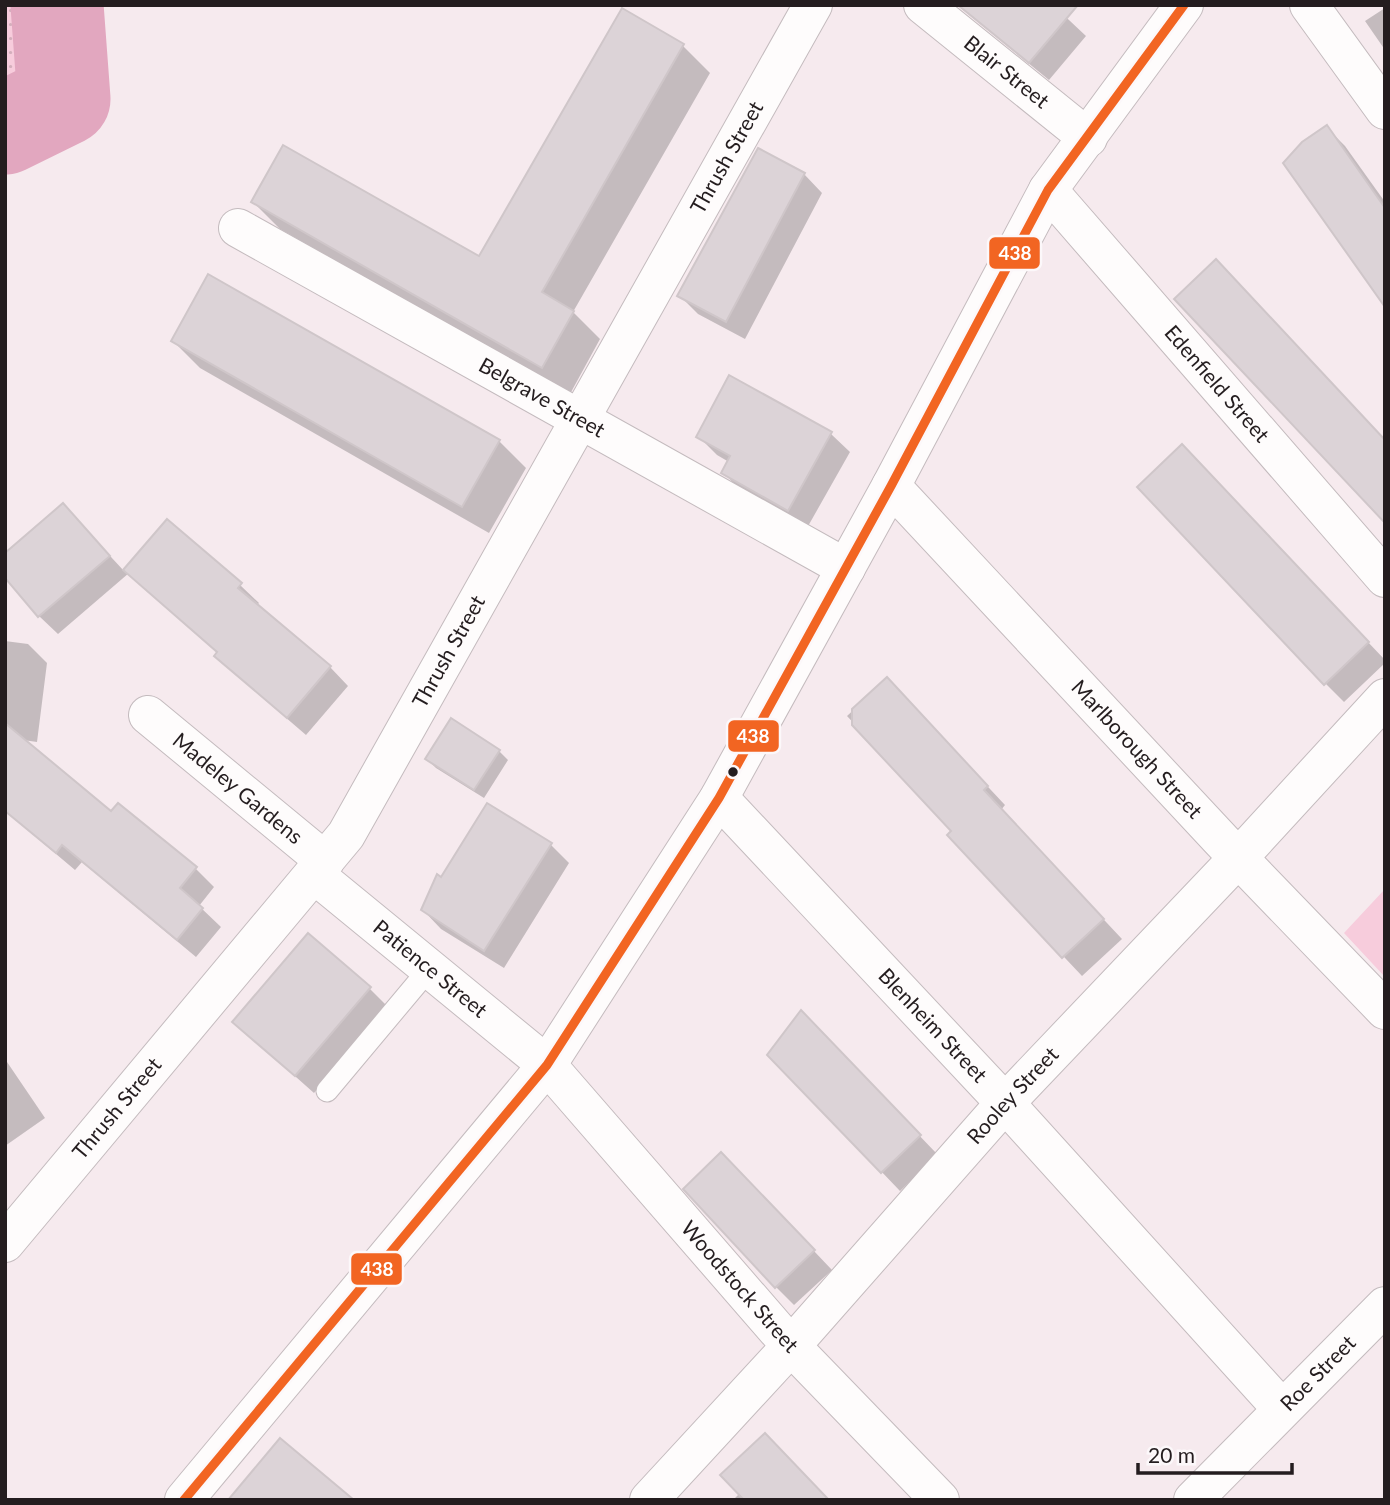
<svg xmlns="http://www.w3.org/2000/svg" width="1390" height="1505" font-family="Lato,sans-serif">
	<defs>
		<pattern id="garden-dots" width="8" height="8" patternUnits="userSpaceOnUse" patternTransform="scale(1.75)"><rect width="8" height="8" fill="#f7ccdc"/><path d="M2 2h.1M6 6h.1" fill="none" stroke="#d4afbc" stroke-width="1.8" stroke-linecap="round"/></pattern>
	</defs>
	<rect width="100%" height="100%" fill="#f6eaee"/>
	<path fill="#f7ccdc" d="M 1385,889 L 1385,977 L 1344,933 Z"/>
	<path fill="url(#garden-dots)" d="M 5,5 L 38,5 L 54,77 L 5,94 Z"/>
	<path fill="#0003" d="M 957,5 L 1053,5 L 1086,36 L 1049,80 Z
		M 1385,8 L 1385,50 L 1365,21 Z
		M 623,10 L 683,46 L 710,73 L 573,312 L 600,339 L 570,394 L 280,229 L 253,202 L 480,259 Z
		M 1326,127 L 1345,146 L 1385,202 L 1385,305 Z
		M 804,174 L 822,193 L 745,339 L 698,314 L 680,296 Z
		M 173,341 L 499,441 L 526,468 L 489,533 L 200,368 Z
		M 831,434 L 850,452 L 807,528 L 741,491 L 723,472 L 729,462 L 717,455 L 698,436 Z
		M 1200,465 L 1385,660 L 1385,663 L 1344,702 L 1325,683 Z
		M 63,505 L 124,571 L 168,521 L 240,585 L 259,603 L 256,606 L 330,667 L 348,686 L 306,735 L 235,674 L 217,656 L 219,653 L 129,573 L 58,634 L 39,616 Z
		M 5,641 L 28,644 L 47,663 L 37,742 L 23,740 L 111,814 L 119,805 L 196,869 L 214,887 L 199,906 L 221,927 L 196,957 L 82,862 L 75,870 L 5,811 Z
		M 887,679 L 1005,805 L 1001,810 L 1122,939 L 1082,976 L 949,835 L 954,831 L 847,716 Z
		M 499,751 L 508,760 L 484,798 L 436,768 L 427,759 Z
		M 551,845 L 569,863 L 504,968 L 441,929 L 423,910 L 442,879 Z
		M 369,988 L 388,1007 L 314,1093 L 234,1022 Z
		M 819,1031 L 938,1155 L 900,1191 L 770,1055 Z
		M 5,1059 L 45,1118 L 5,1146 Z
		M 740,1173 L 832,1270 L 794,1305 L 776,1287 Z
		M 740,1493 L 827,1500 L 733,1500 Z"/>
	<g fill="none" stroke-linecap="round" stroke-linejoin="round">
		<path stroke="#e2a7bf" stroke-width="93" d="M 5,128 L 64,99 L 57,5"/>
	</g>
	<path fill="#dcd3d7" stroke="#cfc6c9" stroke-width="2" d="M 958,5 L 1078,5 L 1029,63 Z
		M 622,8 L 684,44 L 542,292 L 574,311 L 542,368 L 251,202 L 283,145 L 479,256 Z
		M 1327,125 L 1385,208 L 1385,307 L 1283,163 L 1302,142 Z
		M 758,148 L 805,173 L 726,322 L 677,296 Z
		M 1216,259 L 1385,440 L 1385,523 L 1174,299 Z
		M 208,274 L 500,440 L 462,507 L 171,341 Z
		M 729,375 L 832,432 L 788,511 L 721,473 L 730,456 L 696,437 Z
		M 1182,444 L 1369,642 L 1324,685 L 1137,487 Z
		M 63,503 L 110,556 L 38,617 L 5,578 L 5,553 Z
		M 167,519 L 242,583 L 238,588 L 331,666 L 287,718 L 214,656 L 217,652 L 123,570 Z
		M 887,677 L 988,786 L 984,790 L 1104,919 L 1062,958 L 947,835 L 951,831 L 852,725 L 852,709 Z
		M 451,718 L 500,750 L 474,790 L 425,759 Z
		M 5,723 L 111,811 L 118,803 L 197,867 L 180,888 L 203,908 L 177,940 L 62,845 L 56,853 L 5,811 Z
		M 487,803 L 552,843 L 484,951 L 421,910 L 437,874 L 441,877 Z
		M 308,933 L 371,987 L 295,1076 L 232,1022 Z
		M 801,1010 L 921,1135 L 881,1173 L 767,1055 Z
		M 721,1152 L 815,1250 L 775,1288 L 683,1189 Z
		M 765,1433 L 829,1500 L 744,1500 L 720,1475 Z
		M 280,1438 L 354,1500 L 228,1500 Z"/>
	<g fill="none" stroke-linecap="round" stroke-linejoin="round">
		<g stroke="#c4bbbe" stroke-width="23">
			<path id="service" d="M 327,1091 L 430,968"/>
		</g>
		<g stroke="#c4bbbe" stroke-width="40">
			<g id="minor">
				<path id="s1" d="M 923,5 L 1088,138"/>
				<path d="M 1309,5 L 1385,110"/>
				<path id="s2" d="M 1048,190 L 1385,578"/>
				<path id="s3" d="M 238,228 L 846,568"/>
				<path id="s4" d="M 891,486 L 1222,841 L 1385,1010"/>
				<path id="s5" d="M 148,715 L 325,861"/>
				<path id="s6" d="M 719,798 L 1005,1103 L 1282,1409"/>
				<path id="s7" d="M 314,874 L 547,1065 L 791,1346 L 940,1500"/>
				<path id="s8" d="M 5,1243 L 346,835 L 813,5"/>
				<path d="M 184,1500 L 547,1065 L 719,798 L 891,486 L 1048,190 L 1184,5"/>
				<path id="s9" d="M 649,1500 L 791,1346 L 1005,1103 L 1239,857 L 1385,698"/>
				<path id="s10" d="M 1193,1500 L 1385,1306"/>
			</g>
		</g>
		<use href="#service" stroke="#fefcfc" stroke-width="21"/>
		<use href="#minor" stroke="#fefcfc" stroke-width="38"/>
		<g stroke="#fcf8fa" stroke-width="14">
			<path id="bus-1" d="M 184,1500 L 547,1065 L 719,798 L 891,486 L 1048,190 L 1184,5"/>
		</g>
		<use href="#bus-1" stroke="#f26522" stroke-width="9"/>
	</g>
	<circle fill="#241d1f" stroke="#fcf8fa" stroke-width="2.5" cx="733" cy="772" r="6"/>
	<g text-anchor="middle" stroke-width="5" stroke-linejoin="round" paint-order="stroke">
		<g font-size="21" fill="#241d1f" stroke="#fcf8fa">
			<text dy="7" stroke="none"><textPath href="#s1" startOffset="107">Blair Street</textPath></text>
			<text dy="7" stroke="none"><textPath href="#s8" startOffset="1309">Thrush Street</textPath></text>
			<text dy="7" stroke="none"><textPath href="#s2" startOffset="257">Edenfield Street</textPath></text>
			<text dy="7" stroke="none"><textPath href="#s3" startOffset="348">Belgrave Street</textPath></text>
			<text dy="7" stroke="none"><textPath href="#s8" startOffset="742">Thrush Street</textPath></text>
			<text dy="7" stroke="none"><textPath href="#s4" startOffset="360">Marlborough Street</textPath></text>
			<text dy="7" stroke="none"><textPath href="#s5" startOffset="116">Madeley Gardens</textPath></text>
			<text dy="7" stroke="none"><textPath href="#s7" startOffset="150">Patience Street</textPath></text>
			<text dy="7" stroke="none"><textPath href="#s6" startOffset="312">Blenheim Street</textPath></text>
			<text dy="7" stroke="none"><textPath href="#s9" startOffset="544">Rooley Street</textPath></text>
			<text dy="7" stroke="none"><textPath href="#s8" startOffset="175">Thrush Street</textPath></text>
			<text dy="7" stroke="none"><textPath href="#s7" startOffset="595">Woodstock Street</textPath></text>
			<text dy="7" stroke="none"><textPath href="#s10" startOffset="178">Roe Street</textPath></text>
		</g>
	</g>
	<g stroke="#fcf8fa" stroke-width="2.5">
		<rect x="988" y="236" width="53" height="34" rx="7" fill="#f26522"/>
		<rect x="727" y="719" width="53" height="34" rx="7" fill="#f26522"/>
		<rect x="350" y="1252" width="53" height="34" rx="7" fill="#f26522"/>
	</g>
	<g font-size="19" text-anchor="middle" font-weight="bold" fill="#fff">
		<text x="1015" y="260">438</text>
		<text x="753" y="743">438</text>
		<text x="377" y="1276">438</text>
	</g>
	<rect width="1390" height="1505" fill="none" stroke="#241d1f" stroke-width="14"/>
	<path d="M1138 1463v10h154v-10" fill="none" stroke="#241d1f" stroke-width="3.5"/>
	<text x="1148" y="1463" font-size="21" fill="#241d1f" stroke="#fcf8fa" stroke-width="5" paint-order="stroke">20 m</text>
</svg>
